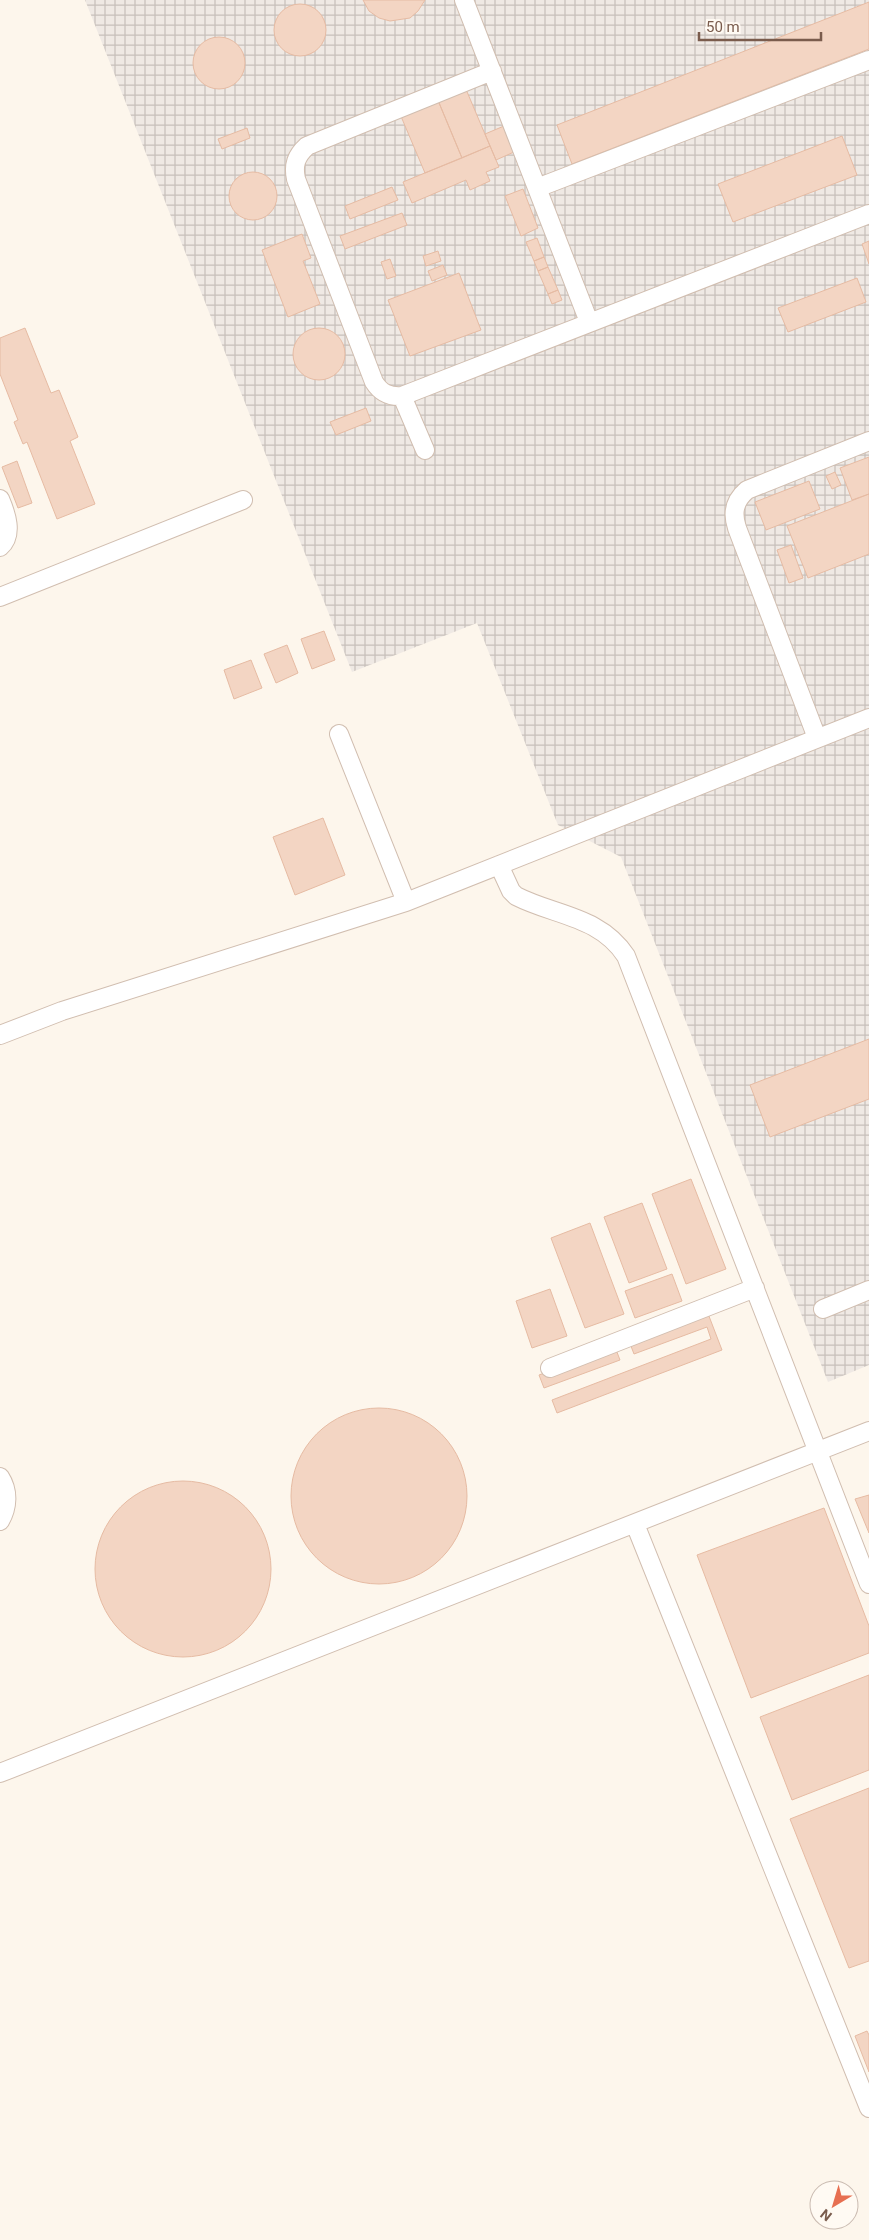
<svg xmlns="http://www.w3.org/2000/svg" width="869" height="2240" font-family="Roboto,sans-serif">
	<defs>
		<pattern id="industrial-grid" width="8" height="8" patternUnits="userSpaceOnUse" patternTransform="scale(1.25)"><rect width="8" height="8" fill="#efe9e4"/><path d="M0 4h8M4 0v8" fill="none" stroke="#c7c0bb"/></pattern>
	</defs>
	<rect width="100%" height="100%" fill="#fdf6ec"/>
	<path fill="url(#industrial-grid)" d="M 85,0 L 869,0 L 869,1365 L 828,1382 L 621,857 L 558,825 L 477,623 L 352,672 Z"/>
	<path fill="#f3d5c3" stroke="#e6bba3" d="M 363,0 L 425,0 L 418,11 L 410,18 L 390,21 L 379,18 L 369,11 Z
		M 869,2 L 869,49 L 572,164 L 557,125 Z
		M274 30a26 26 0 1 1 52 0a26 26 0 1 1-52 0Z
		M193 63a26 26 0 1 1 52 0a26 26 0 1 1-52 0Z
		M 465,87 L 490,146 L 462,158 L 437,98 Z
		M 437,98 L 462,158 L 425,173 L 400,114 Z
		M 504,126 L 514,152 L 496,160 L 485,134 Z
		M 247,128 L 250,138 L 222,149 L 218,139 Z
		M 842,136 L 857,175 L 733,222 L 718,184 Z
		M 490,146 L 499,167 L 486,172 L 490,181 L 470,190 L 466,180 L 412,203 L 403,182 Z
		M229 196a24 24 0 1 1 48 0a24 24 0 1 1-48 0Z
		M 392,187 L 398,200 L 350,219 L 345,206 Z
		M 523,189 L 538,228 L 521,236 L 505,196 Z
		M 402,213 L 407,225 L 345,249 L 340,236 Z
		M 302,234 L 311,258 L 303,261 L 320,304 L 288,317 L 262,250 Z
		M 537,238 L 544,257 L 534,261 L 526,242 Z
		M 869,241 L 869,264 L 862,244 Z
		M 438,251 L 441,261 L 426,266 L 423,256 Z
		M 544,257 L 548,267 L 538,271 L 534,261 Z
		M 390,259 L 396,276 L 387,279 L 381,262 Z
		M 443,265 L 447,275 L 432,281 L 428,271 Z
		M 548,267 L 558,290 L 548,294 L 538,271 Z
		M 459,273 L 481,330 L 410,356 L 388,300 Z
		M 857,278 L 866,302 L 788,332 L 778,308 Z
		M 558,290 L 562,300 L 552,304 L 548,294 Z
		M 25,328 L 51,393 L 59,390 L 78,437 L 70,441 L 95,504 L 57,519 L 27,442 L 23,444 L 14,422 L 18,420 L 0,374 L 0,338 Z
		M293 354a26 26 0 1 1 52 0a26 26 0 1 1-52 0Z
		M 366,408 L 371,421 L 336,435 L 330,422 Z
		M 869,457 L 869,494 L 852,500 L 840,468 Z
		M 17,461 L 32,503 L 18,508 L 2,467 Z
		M 835,472 L 841,485 L 832,489 L 826,476 Z
		M 809,481 L 820,509 L 766,530 L 755,502 Z
		M 869,494 L 869,554 L 808,578 L 787,526 Z
		M 791,545 L 803,578 L 789,583 L 777,550 Z
		M 324,631 L 335,660 L 312,669 L 301,639 Z
		M 287,645 L 298,673 L 276,683 L 264,654 Z
		M 251,660 L 262,688 L 234,699 L 224,670 Z
		M 323,818 L 345,875 L 295,895 L 273,837 Z
		M 869,1039 L 869,1099 L 770,1137 L 750,1085 Z
		M 691,1179 L 726,1269 L 686,1284 L 652,1194 Z
		M 642,1203 L 667,1269 L 629,1283 L 604,1217 Z
		M 590,1223 L 624,1314 L 585,1328 L 551,1238 Z
		M 672,1274 L 682,1301 L 635,1318 L 625,1291 Z
		M 550,1289 L 567,1336 L 532,1348 L 516,1301 Z
		M 707,1311 L 722,1350 L 557,1413 L 552,1400 L 711,1339 L 707,1327 L 634,1354 L 629,1341 Z
		M 615,1347 L 620,1360 L 544,1388 L 539,1375 Z
		M291 1496a88 88 0 1 1 176 0a88 88 0 1 1-176 0Z
		M95 1569a88 88 0 1 1 176 0a88 88 0 1 1-176 0Z
		M 869,1495 L 869,1533 L 855,1499 Z
		M 824,1508 L 869,1626 L 869,1653 L 751,1698 L 697,1555 Z
		M 869,1675 L 869,1770 L 792,1800 L 760,1717 Z
		M 869,1788 L 869,1961 L 849,1968 L 790,1819 Z
		M 867,2031 L 869,2035 L 869,2072 L 855,2036 Z"/>
	<g fill="none" stroke-linecap="round" stroke-linejoin="round">
		<g stroke="#d1beb0" stroke-width="20">
			<path id="minor" d="M 464,0 L 589,322
				M 492,71 L 307,146 C 296,156 293,165 296,179 L 374,382 C 381,393 389,397 402,396 L 869,214
				M 537,188 L 869,60
				M 402,396 L 425,450
				M 0,499 C 6,513 14,535 0,547
				M 0,597 L 243,500
				M 339,734 L 406,902
				M 817,738 L 737,528 C 732,513 734,501 747,490 L 869,441
				M 499,865 L 511,891 L 516,896 C 555,916 600,916 626,956 L 869,1584
				M 0,1035 L 62,1011 L 406,902 L 869,718
				M 823,1309 L 869,1290
				M 550,1368 L 755,1288
				M 0,1477 C 9,1491 8,1507 0,1521
				M 635,1524 L 869,2108
				M 0,1773 L 869,1431"/>
		</g>
		<use href="#minor" stroke="#fff" stroke-width="18"/>
	</g>
	<g transform="translate(834 2205) rotate(218)"><circle r="24" fill="#fffaf3" stroke="#cabbb1"/>
	<path d="M0-4L9 19L0 12L-9 19Z" fill="#e76f51"/>
	<text y="-8" font-size="14" font-weight="bold" text-anchor="middle" fill="#7a5c4d">N</text>
	</g>
	<path d="M699 32v8h122v-8" fill="none" stroke="#7a5c4d" stroke-width="2.5"/>
	<text x="706" y="32" font-size="15" fill="#7a5c4d" stroke="#fffaf3" stroke-width="4" paint-order="stroke">50 m</text>
</svg>
